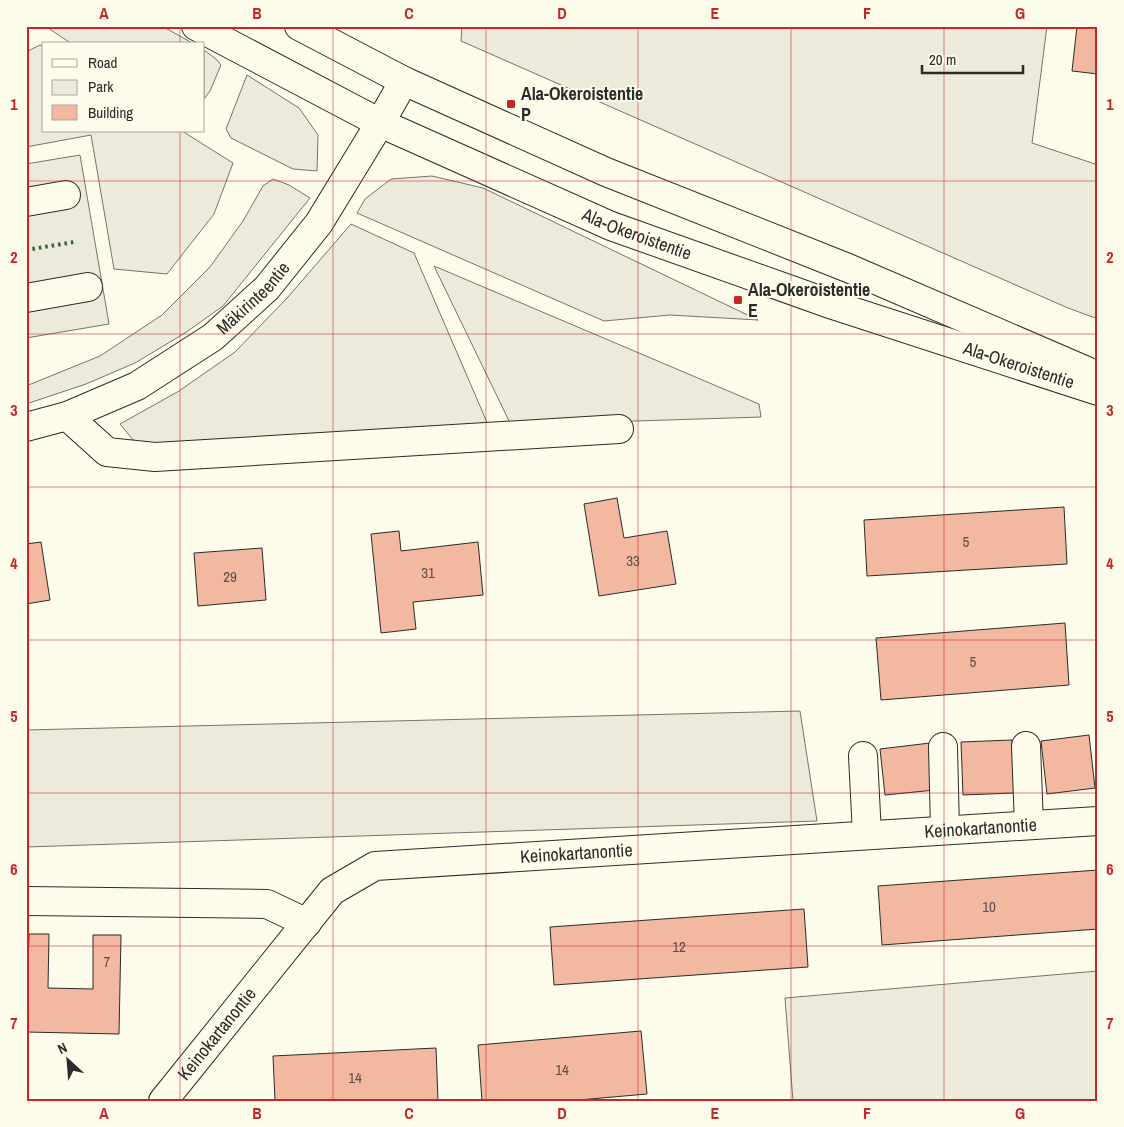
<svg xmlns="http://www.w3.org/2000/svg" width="1124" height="1127" font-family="'Archivo Narrow',sans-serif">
	<rect width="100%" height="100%" fill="#fdfbea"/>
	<path fill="#ecebdb" stroke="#74746e" d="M 45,26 L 162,26 L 194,44 L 72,44 Z
		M 462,26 L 1047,26 L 1032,143 L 1098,165 L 1098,319 L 1068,308 L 461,41 Z
		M 40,45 L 44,47 L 44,131 L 182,131 L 233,163 L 214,214 L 167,274 L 114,269 L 91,135 L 26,147 L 26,52 Z
		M 204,50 L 216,59 L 221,65 L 210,91 L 204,99 Z
		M 247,75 L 299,108 L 318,135 L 317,171 L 293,169 L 231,138 L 226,129 Z
		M 432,176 L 483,188 L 758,320 L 670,315 L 604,321 L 357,213 L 365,199 L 391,179 Z
		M 273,179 L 289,185 L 310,198 L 223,306 L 185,333 L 135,363 L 86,384 L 26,404 L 26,386 L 100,356 L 162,315 L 210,267 L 243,221 L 263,186 Z
		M 351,224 L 414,253 L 489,427 L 156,448 L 134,441 L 120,424 L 179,391 L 235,352 L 288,297 Z
		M 434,266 L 759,404 L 761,417 L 511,425 Z
		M 800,711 L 817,821 L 26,847 L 26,730 Z
		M 1098,971 L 1098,1101 L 793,1101 L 785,998 Z"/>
	<path fill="#eceadb" stroke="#74746e" d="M 80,155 L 109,324 L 26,338 L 26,164 Z"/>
	<path fill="#f2b8a0" stroke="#2b2b2b" d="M 1077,26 L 1098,26 L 1098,74 L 1072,71 Z
		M 617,498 L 624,538 L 667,531 L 676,584 L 599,596 L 584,504 Z
		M 1064,507 L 1067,564 L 867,576 L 864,520 Z
		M 399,531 L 401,551 L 478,542 L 483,595 L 413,602 L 416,629 L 381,633 L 371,534 Z
		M 41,542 L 50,600 L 26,604 L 26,544 Z
		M 262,548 L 266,600 L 198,606 L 194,553 Z
		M 1065,623 L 1069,685 L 881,700 L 876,638 Z
		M 1089,735 L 1095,788 L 1047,794 L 1041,741 Z
		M 1012,740 L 1014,793 L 963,795 L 961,742 Z
		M 930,743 L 935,790 L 885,795 L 880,749 Z
		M 1098,870 L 1098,929 L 882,945 L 878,886 Z
		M 804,909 L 808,967 L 554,985 L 550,927 Z
		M 29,934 L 49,934 L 48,988 L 93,989 L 93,935 L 121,935 L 119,1034 L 26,1032 Z
		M 641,1031 L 647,1094 L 567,1101 L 482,1101 L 478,1045 Z
		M 436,1048 L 438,1101 L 275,1101 L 273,1056 Z"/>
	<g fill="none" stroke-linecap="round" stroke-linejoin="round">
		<g stroke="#2b2b2b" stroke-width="30">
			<g id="minor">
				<path d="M 26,202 L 66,195"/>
				<path d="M 26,298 L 88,287"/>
				<path d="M 67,416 L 107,452 L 155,457 L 619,429"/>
				<path id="s1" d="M 26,427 L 67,416 L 137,386 L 213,337 L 267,288 L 319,223 L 380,123 L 404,81"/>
				<path d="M 1026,746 L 1029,825"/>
				<path d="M 943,747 L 945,830"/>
				<path d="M 863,756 L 867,835"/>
				<path d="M 26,901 L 267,904 L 307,923"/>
				<path id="s2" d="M 163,1101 L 332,891 L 375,866 L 1098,821"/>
			</g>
		</g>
		<g stroke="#2b2b2b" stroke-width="30">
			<g id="major">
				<path id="s3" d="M 196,26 L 380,123 L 611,226 L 833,305 L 1098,391"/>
				<path d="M 299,26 L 404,81 L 606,172 L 848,268 L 1087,371"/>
			</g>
		</g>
		<use href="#minor" stroke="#fdfbea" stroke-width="28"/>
		<use href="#major" stroke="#fdfbea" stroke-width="28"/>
		<path stroke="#34623c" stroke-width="4" stroke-dasharray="2.5 4" stroke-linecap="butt" d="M 26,250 L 74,242"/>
	</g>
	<path fill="none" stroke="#c62828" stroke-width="1" stroke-opacity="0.55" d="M 180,26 L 180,44M 333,26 L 333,1101M 486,26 L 486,1101M 638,26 L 638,1101M 791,26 L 791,1101M 944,26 L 944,1101M 180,131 L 180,1101M 26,181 L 1098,181M 26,334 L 1098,334M 26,487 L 1098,487M 26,640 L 1098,640M 26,793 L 1098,793M 26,946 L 1098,946"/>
	<g fill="#c62828" stroke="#fdfbea" stroke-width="2">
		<rect x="506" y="99" width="10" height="10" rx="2.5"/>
		<rect x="733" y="295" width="10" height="10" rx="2.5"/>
	</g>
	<g text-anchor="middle" stroke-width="4" stroke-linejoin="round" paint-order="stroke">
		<g font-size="15" fill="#5d4e48">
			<text x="966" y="547">5</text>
			<text x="633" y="566">33</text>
			<text x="428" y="578">31</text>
			<text x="230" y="582">29</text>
			<text x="973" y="667">5</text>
			<text x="989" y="912">10</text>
			<text x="679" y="952">12</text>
			<text x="107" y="967">7</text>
			<text x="562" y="1075">14</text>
			<text x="355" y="1083">14</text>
		</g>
		<g font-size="18" font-weight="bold" fill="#2b2b2b" stroke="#fdfbea" text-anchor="start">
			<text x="521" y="100">Ala-Okeroistentie<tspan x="521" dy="21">P</tspan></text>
			<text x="748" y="296">Ala-Okeroistentie<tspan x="748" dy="21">E</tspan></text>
		</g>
		<g font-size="18" fill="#2b2b2b" stroke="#fdfbea">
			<text dy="6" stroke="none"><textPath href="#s3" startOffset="488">Ala-Okeroistentie</textPath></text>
			<text dy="6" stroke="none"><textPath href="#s1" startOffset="265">Mäkirinteentie</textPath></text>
			<text dy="6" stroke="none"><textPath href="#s3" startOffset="892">Ala-Okeroistentie</textPath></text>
			<text dy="6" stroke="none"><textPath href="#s2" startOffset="926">Keinokartanontie</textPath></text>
			<text dy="6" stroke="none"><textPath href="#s2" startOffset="521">Keinokartanontie</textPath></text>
			<text dy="6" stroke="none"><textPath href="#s2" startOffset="86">Keinokartanontie</textPath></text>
		</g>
	</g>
	<rect width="1124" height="1127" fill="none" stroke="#fdfbea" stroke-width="55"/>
	<rect x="42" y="42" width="162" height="90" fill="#fdfbea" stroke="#a9a89e"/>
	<rect x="52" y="59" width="25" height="8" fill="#fdfbea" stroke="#a9a89e"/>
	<text x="88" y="68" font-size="15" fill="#2b2b2b">Road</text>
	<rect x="52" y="80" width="25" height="15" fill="#ecebdb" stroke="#a9a89e"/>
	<text x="88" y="92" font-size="15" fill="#2b2b2b">Park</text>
	<rect x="52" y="105" width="25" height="15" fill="#f2b8a0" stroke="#a9a89e"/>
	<text x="88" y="118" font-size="15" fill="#2b2b2b">Building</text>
	<g transform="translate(68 1060) rotate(334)" stroke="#fdfbea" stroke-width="4" paint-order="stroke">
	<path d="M0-4L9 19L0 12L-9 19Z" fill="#2b2b2b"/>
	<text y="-8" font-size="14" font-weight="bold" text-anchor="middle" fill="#2b2b2b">N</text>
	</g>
	<path d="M922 65v8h101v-8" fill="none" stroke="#2b2b2b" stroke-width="2.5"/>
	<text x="929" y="65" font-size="15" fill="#2b2b2b" stroke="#fdfbea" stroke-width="4" paint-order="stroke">20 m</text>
	<rect x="28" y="28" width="1068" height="1072" fill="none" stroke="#c62828" stroke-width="2"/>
	<g font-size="16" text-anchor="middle" font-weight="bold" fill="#c62828">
		<text x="104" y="19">A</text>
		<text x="257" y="19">B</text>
		<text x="409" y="19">C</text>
		<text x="562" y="19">D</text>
		<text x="715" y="19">E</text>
		<text x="867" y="19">F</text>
		<text x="1020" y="19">G</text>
		<text x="14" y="110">1</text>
		<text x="1110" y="110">1</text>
		<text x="14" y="263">2</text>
		<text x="1110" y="263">2</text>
		<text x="14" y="416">3</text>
		<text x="1110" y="416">3</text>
		<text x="14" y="569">4</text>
		<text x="1110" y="569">4</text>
		<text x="14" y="722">5</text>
		<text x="1110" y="722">5</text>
		<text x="14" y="875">6</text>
		<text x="1110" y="875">6</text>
		<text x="14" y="1029">7</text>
		<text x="1110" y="1029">7</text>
		<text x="104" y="1119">A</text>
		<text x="257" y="1119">B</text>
		<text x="409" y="1119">C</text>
		<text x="562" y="1119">D</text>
		<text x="715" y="1119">E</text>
		<text x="867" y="1119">F</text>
		<text x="1020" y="1119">G</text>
	</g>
</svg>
